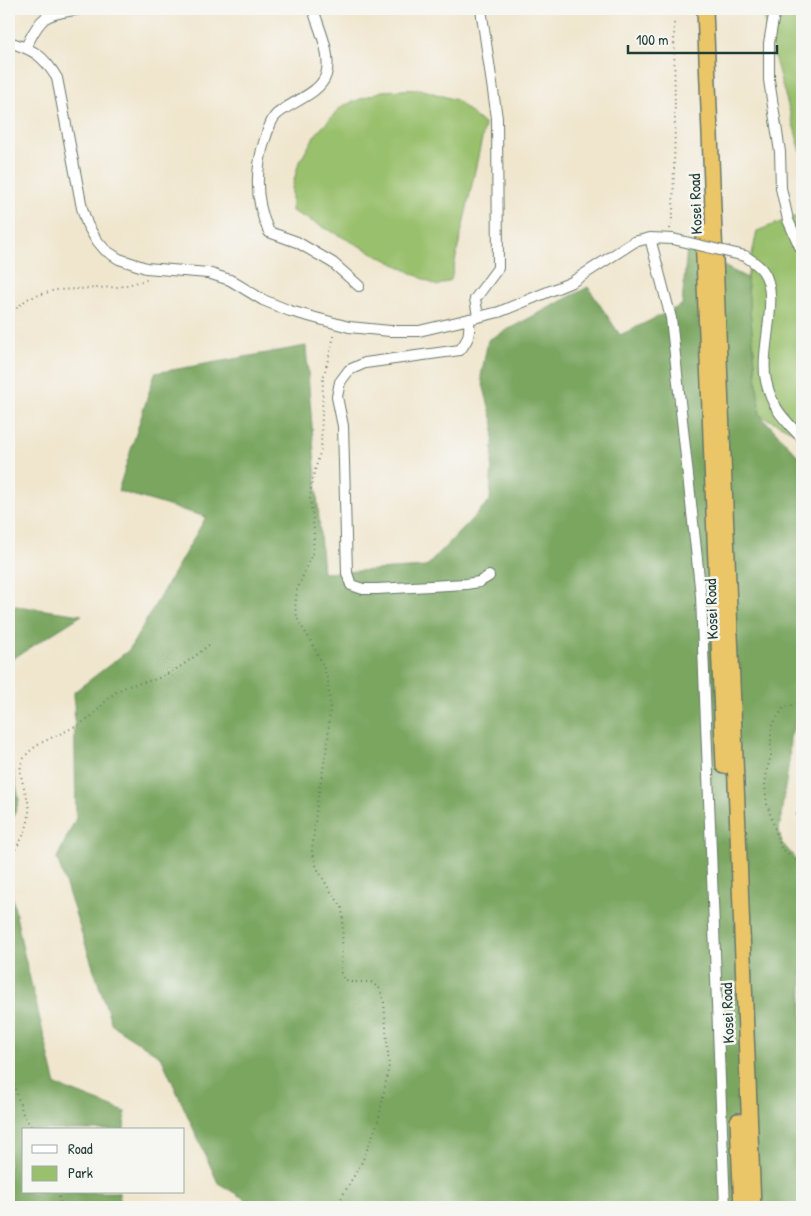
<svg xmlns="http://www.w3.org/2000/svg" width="811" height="1216" font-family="'Patrick Hand',sans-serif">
	<rect width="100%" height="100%" fill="#f6f6f2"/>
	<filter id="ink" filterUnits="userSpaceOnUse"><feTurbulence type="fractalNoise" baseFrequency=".02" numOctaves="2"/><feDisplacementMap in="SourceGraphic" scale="10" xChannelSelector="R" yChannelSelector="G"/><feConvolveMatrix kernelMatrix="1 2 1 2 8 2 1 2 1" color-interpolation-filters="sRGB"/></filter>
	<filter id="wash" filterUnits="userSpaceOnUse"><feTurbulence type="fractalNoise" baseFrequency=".0096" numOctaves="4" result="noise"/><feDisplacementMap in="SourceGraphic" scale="20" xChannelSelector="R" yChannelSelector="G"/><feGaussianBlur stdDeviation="1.12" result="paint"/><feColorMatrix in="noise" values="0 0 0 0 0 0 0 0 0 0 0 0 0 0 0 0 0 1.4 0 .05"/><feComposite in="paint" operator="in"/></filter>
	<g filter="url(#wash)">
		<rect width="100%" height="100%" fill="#f0e6ce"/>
		<path fill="#99c06c" stroke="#5c7e50" d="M 761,9 L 802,9 L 802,156 Z
			M 420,89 L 456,100 L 485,125 L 451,280 L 437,286 L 292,211 L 292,188 L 298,165 L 315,135 L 342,106 L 382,91 Z
			M 802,214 L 802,436 L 760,415 L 747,278 L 757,231 Z"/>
		<path fill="#7aa660" stroke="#4c724a" d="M 687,247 L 747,278 L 760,415 L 802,460 L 802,720 L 795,723 L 790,738 L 789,761 L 779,830 L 782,843 L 802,866 L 802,1207 L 258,1207 L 218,1183 L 161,1057 L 112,1025 L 57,858 L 76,818 L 74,692 L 129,650 L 206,517 L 118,491 L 155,373 L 306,346 L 323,573 L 426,567 L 490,500 L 494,425 L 481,377 L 488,340 L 588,287 L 620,335 L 682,305 Z
			M 9,605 L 82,615 L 9,661 Z
			M 9,749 L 19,800 L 9,830 Z
			M 9,880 L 23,950 L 56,1085 L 125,1112 L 124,1130 L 24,1130 L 24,1192 L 119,1192 L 119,1198 L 124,1207 L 9,1207 Z"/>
	</g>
	<g filter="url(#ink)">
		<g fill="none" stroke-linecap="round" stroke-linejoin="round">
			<g stroke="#68786a" stroke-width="12">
				<path id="minor" d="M 313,9 C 319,29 332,54 326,75 C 320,94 290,102 276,115 C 270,121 268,131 265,139 C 255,170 255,202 269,232 L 297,242 L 333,263 L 359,286
					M 775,9 L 769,43 L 769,80 L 780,152 L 781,188 L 788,220 L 800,247
					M 9,42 C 34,50 43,55 57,78 L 82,208 L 87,224 L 95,238 L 105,250 L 119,259 L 146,268 L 208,273 L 230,280 L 263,300 L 290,311 L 349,327 L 390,331 L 419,331 L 499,312 L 572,282 L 634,242 L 650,238 L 673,239
					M 28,43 C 43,12 48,15 80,9
					M 650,238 L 671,318 L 701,596 L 725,1207
					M 745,256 C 751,260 759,265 763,271 C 781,296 759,350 766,381 C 772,408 783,418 802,438
					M 478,316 L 475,299 L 498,268 L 497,118 L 481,9
					M 469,319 C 470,333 469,339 460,350 L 365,363 L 349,370 L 340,382 L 337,397 L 343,426 L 347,573 L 351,585 L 363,589 L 377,589 L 466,584 L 479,582 L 489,576
					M 802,815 L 802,827"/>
			</g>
			<g stroke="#68786a" stroke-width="18">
				<path id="highway" d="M 705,9 L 753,1207
					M 703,232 L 724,766
					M 738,1121 L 742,1207"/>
			</g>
			<path stroke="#68786a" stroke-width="2" stroke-dasharray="1 4" stroke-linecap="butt" d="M 670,229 L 673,213 L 675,122 L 674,22
				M 9,315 L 27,299 L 55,290 L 119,287 L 150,279
				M 334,336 L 323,379 L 321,449 L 312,481 L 310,498 L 314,529 L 313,552 L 297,590 L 295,608 L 298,621 L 311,641 L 323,665 L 328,682 L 330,707 L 328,741 L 317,803 L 312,851 L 317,868 L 329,889 L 342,907 L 343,921 L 341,973 L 344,979 L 351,982 L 371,982 L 380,989 L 384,1002 L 389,1066 L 378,1122 L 362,1162 L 336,1207
				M 802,703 L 784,707 L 771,727 L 771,756 L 767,769 L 765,786 L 767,804 L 781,848 L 796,860 L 802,873
				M 9,857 C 20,844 30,827 29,809 C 29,794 14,772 24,758 C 35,742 56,737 72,728 C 79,724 86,721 92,716 C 101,707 108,697 119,690 C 130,684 144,683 156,679 C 177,671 193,658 210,644
				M 802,959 L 800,968 L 802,970
				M 9,1070 L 23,1114 L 33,1130
				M 58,1192 L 61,1207"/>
			<use href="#minor" stroke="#fff" stroke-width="10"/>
			<use href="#highway" stroke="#ebc669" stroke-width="15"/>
			<g stroke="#68786a" stroke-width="12" stroke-linecap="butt">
				<path id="minor-bridge" d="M 673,239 L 745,256"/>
			</g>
			<use href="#minor-bridge" stroke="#fff" stroke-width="10"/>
		</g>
	</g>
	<g text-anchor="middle" stroke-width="5" stroke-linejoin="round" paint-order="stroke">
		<g font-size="16" fill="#1f3d34" stroke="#f6f6f2">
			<text transform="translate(695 204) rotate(-92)" y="6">Kosei Road</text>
			<text transform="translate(711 609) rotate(-92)" y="6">Kosei Road</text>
			<text transform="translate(727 1013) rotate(-92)" y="6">Kosei Road</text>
		</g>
	</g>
	<rect width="811" height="1216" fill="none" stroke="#f6f6f2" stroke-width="30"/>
	<rect x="22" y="1128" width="162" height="65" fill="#f6f6f2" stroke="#a0aca6"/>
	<rect x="32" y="1145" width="25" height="8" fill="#ffffff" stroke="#a0aca6"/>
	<text x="68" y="1154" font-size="15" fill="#1f3d34">Road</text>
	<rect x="32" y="1166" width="25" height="15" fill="#99c06c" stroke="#a0aca6"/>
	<text x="68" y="1178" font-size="15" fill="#1f3d34">Park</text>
	<path d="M628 45v8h149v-8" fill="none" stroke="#1f3d34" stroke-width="2.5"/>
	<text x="636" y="45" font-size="15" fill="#1f3d34" stroke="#f6f6f2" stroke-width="4" paint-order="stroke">100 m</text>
</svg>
